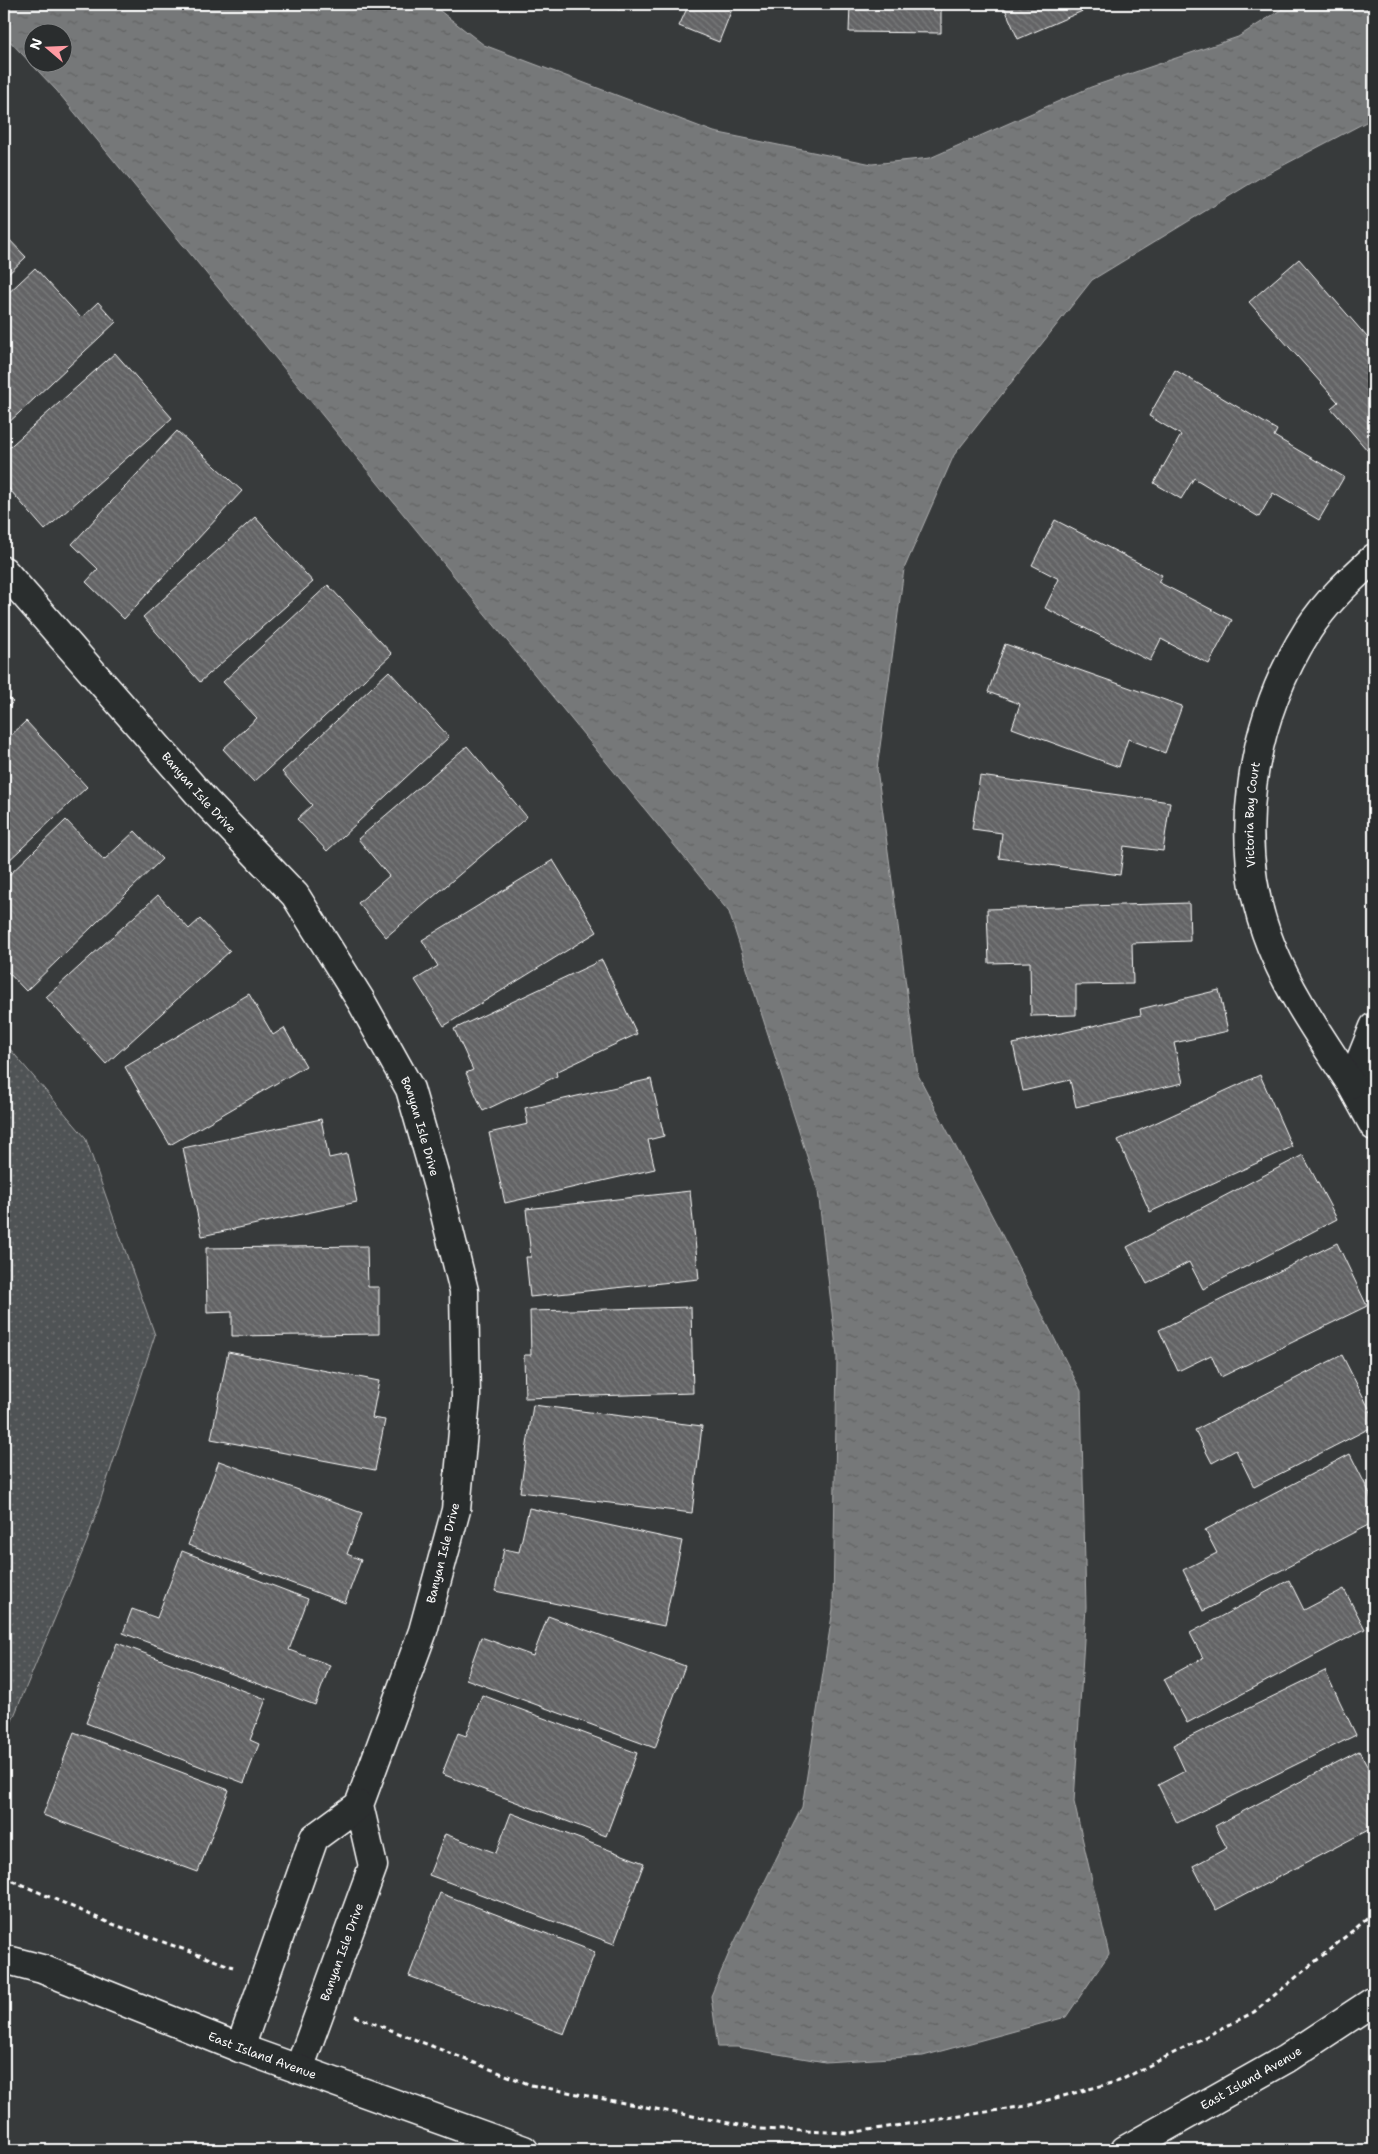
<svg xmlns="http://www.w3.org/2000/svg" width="1378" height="2154" font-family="'Shantell Sans',sans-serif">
	<defs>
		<pattern id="grass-dots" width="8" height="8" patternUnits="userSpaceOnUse" patternTransform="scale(1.25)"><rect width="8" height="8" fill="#505354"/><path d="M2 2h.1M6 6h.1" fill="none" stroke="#6a6d6e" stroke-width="1.8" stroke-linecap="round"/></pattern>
		<pattern id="water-ripples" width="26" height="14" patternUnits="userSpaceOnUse" patternTransform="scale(1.25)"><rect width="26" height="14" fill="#767879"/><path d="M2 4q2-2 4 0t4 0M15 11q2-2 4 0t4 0" fill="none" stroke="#616262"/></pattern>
		<pattern id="building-back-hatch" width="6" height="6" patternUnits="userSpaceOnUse" patternTransform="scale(1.25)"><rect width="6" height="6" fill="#636465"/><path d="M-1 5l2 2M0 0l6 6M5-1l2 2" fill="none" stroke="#7a7b7c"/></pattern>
	</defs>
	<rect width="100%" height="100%" fill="#373a3b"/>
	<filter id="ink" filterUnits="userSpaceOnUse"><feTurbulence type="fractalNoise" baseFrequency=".02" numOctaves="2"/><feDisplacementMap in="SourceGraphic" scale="10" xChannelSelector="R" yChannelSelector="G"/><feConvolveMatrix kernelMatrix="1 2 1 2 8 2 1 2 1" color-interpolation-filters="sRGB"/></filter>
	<g filter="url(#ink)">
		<path fill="url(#grass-dots)" stroke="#a8a9aa" d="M 4,1042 L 85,1137 L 155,1335 L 87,1541 L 4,1740 Z"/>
		<path fill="url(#water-ripples)" stroke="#adaeaf" fill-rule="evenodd" d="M 4,4 L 431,4 L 484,45 L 714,132 L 872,164 L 930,158 L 1091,87 L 1238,37 L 1290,4 L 1374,4 L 1374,120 L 1366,122 L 1261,177 L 1092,280 L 954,455 L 904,569 L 877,769 L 918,1075 L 998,1227 L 1081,1391 L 1086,1607 L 1074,1802 L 1109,1954 L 1066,2017 L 923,2056 L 825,2062 L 737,2047 L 718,2047 L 711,1996 L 729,1953 L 802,1807 L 833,1609 L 837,1356 L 818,1191 L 729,912 L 57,91 L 4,35 ZM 32,32 L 62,32 L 62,62 L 32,62 Z"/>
		<path fill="url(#building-back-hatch)" stroke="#fff" d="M 610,4 L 624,4 L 619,10 Z
			M 689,4 L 734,4 L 719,42 L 679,26 Z
			M 850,4 L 941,4 L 941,33 L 849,32 Z
			M 1003,4 L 1093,4 L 1094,6 L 1018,39 Z
			M 4,234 L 26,257 L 4,278 Z
			M 1299,259 L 1374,345 L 1374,458 L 1331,408 L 1338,402 L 1249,302 Z
			M 35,268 L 81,318 L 98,302 L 116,322 L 4,427 L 4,297 Z
			M 115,353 L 172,418 L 45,530 L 4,483 L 4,452 Z
			M 1175,370 L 1277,430 L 1274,436 L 1344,477 L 1319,520 L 1273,493 L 1259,517 L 1194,478 L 1181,499 L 1154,483 L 1181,435 L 1149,416 Z
			M 177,431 L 242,491 L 124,619 L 86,582 L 98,569 L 72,544 Z
			M 255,517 L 313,582 L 200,682 L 143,617 Z
			M 1055,520 L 1162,575 L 1158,582 L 1232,620 L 1209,664 L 1161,639 L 1150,661 L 1045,608 L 1059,579 L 1032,565 Z
			M 328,585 L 392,654 L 254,782 L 223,749 L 257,718 L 223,682 Z
			M 1005,644 L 1182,706 L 1165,753 L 1128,739 L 1119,767 L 1012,728 L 1020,704 L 988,692 Z
			M 389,671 L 449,737 L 327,851 L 297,819 L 312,805 L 282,772 Z
			M 4,694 L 13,702 L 4,711 Z
			M 26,721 L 87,787 L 4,865 L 4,742 Z
			M 467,746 L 527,817 L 386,937 L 358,903 L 389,876 L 358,839 Z
			M 980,776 L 1170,802 L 1163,851 L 1124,846 L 1120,875 L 999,858 L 1002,833 L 972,829 Z
			M 66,820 L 104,860 L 135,831 L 162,859 L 26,991 L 4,968 L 4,880 Z
			M 553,860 L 597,932 L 444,1026 L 415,980 L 438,966 L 422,940 Z
			M 158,895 L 189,929 L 200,919 L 230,951 L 106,1064 L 46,997 Z
			M 1189,903 L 1190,941 L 1132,943 L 1133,984 L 1076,985 L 1076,1015 L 1031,1016 L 1030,962 L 989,963 L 987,909 Z
			M 602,960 L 637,1034 L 556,1072 L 557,1076 L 483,1111 L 466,1073 L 473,1070 L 454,1029 Z
			M 1219,990 L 1228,1031 L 1174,1043 L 1183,1083 L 1076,1107 L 1070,1080 L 1023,1091 L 1013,1044 L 1141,1015 L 1140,1009 Z
			M 249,994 L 273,1035 L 284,1028 L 306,1066 L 170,1145 L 125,1067 Z
			M 1260,1075 L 1292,1147 L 1150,1212 L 1118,1140 Z
			M 651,1079 L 664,1136 L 648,1140 L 655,1169 L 505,1203 L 489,1133 L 528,1124 L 525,1108 Z
			M 321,1119 L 329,1158 L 347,1154 L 357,1202 L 202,1236 L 183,1148 Z
			M 1303,1155 L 1337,1219 L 1203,1289 L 1189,1262 L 1147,1284 L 1127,1247 Z
			M 690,1191 L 699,1279 L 530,1297 L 526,1257 L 531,1257 L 526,1209 Z
			M 1337,1243 L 1367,1306 L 1221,1377 L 1211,1355 L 1178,1371 L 1159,1330 Z
			M 367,1246 L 368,1287 L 379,1287 L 379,1334 L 232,1336 L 232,1312 L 207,1313 L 206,1248 Z
			M 691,1307 L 693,1393 L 525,1398 L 524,1355 L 531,1355 L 530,1311 Z
			M 228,1352 L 379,1381 L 372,1418 L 385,1420 L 375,1470 L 211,1439 Z
			M 1342,1355 L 1374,1418 L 1374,1426 L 1254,1487 L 1236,1450 L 1212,1463 L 1195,1430 Z
			M 533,1405 L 702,1426 L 692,1513 L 520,1492 Z
			M 1350,1454 L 1374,1502 L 1374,1522 L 1203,1611 L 1183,1570 L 1217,1553 L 1205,1530 Z
			M 219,1461 L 362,1513 L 347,1554 L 361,1560 L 345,1603 L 188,1545 Z
			M 529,1508 L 682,1541 L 664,1626 L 495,1591 L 504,1549 L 519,1552 Z
			M 182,1551 L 308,1599 L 289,1650 L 330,1665 L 315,1705 L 123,1633 L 132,1609 L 157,1618 Z
			M 1289,1580 L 1304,1610 L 1344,1589 L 1365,1629 L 1187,1723 L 1164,1679 L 1203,1658 L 1190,1633 Z
			M 548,1616 L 685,1666 L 655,1748 L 466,1679 L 481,1637 L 533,1656 Z
			M 117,1643 L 266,1699 L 250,1740 L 259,1744 L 244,1783 L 86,1723 Z
			M 1325,1671 L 1356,1735 L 1177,1823 L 1158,1785 L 1185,1771 L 1173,1745 Z
			M 482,1695 L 637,1753 L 606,1836 L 442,1774 L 458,1733 L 466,1736 Z
			M 74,1732 L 229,1790 L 198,1872 L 43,1815 Z
			M 1359,1751 L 1374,1779 L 1374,1827 L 1216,1910 L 1193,1866 L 1227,1848 L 1215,1826 Z
			M 511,1813 L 644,1863 L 614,1944 L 429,1875 L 445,1834 L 496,1853 Z
			M 440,1893 L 595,1952 L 564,2034 L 409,1976 Z"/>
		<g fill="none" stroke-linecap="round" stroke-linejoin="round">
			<g stroke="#fff" stroke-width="31">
				<g id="minor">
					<path id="s1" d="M 4,571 L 205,801 L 295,895 L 361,1001 L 410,1089 L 439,1190 L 464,1291 L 466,1398 L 456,1510 L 423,1631 L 359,1805 L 373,1866 L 299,2069"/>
					<path d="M 1374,1027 L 1351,1084 L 1374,1126"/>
					<path id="s2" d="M 1351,1084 C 1322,1039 1291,996 1271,946 C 1230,844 1250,722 1308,630 C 1326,602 1350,580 1374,558"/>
					<path id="s3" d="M 4,1959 L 42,1969 L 240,2048 L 524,2150"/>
					<path d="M 240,2048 L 314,1838 L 359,1805"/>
					<path id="s4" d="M 1125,2150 L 1286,2059 L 1374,2001"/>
				</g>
			</g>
			<path stroke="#fff" stroke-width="3" stroke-dasharray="5 4" stroke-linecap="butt" d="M 4,1877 L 107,1922 L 233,1967
				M 355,2016 L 531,2085 L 760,2129 L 849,2133 L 1026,2106 L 1119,2081 L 1254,2012 L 1374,1913"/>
			<use href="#minor" stroke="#2a2d2e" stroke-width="28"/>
		</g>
	</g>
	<g text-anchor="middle" stroke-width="5" stroke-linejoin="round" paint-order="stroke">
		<g font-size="12" fill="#fff" stroke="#2a2d2e">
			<text dy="4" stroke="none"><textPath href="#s1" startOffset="295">Banyan Isle Drive</textPath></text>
			<text dy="4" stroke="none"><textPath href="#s2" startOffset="294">Victoria Bay Court</textPath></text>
			<text dy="4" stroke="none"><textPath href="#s1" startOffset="700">Banyan Isle Drive</textPath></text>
			<text transform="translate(443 1553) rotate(-76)" y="4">Banyan Isle Drive</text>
			<text transform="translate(342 1952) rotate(-70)" y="4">Banyan Isle Drive</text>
			<text dy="4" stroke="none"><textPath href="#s3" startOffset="276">East Island Avenue</textPath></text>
			<text dy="4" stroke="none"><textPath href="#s4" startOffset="145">East Island Avenue</textPath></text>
		</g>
	</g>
	<rect width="1378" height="2154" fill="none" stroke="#2a2d2e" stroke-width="20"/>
	<rect x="10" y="10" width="1358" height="2134" fill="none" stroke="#fff" stroke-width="2" filter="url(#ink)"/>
	<g transform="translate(48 48) rotate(289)"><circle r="24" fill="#2a2d2e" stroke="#7f8182"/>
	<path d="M0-4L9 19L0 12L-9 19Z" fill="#ff9aa2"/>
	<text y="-8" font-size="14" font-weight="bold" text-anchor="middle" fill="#ffffff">N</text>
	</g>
</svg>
